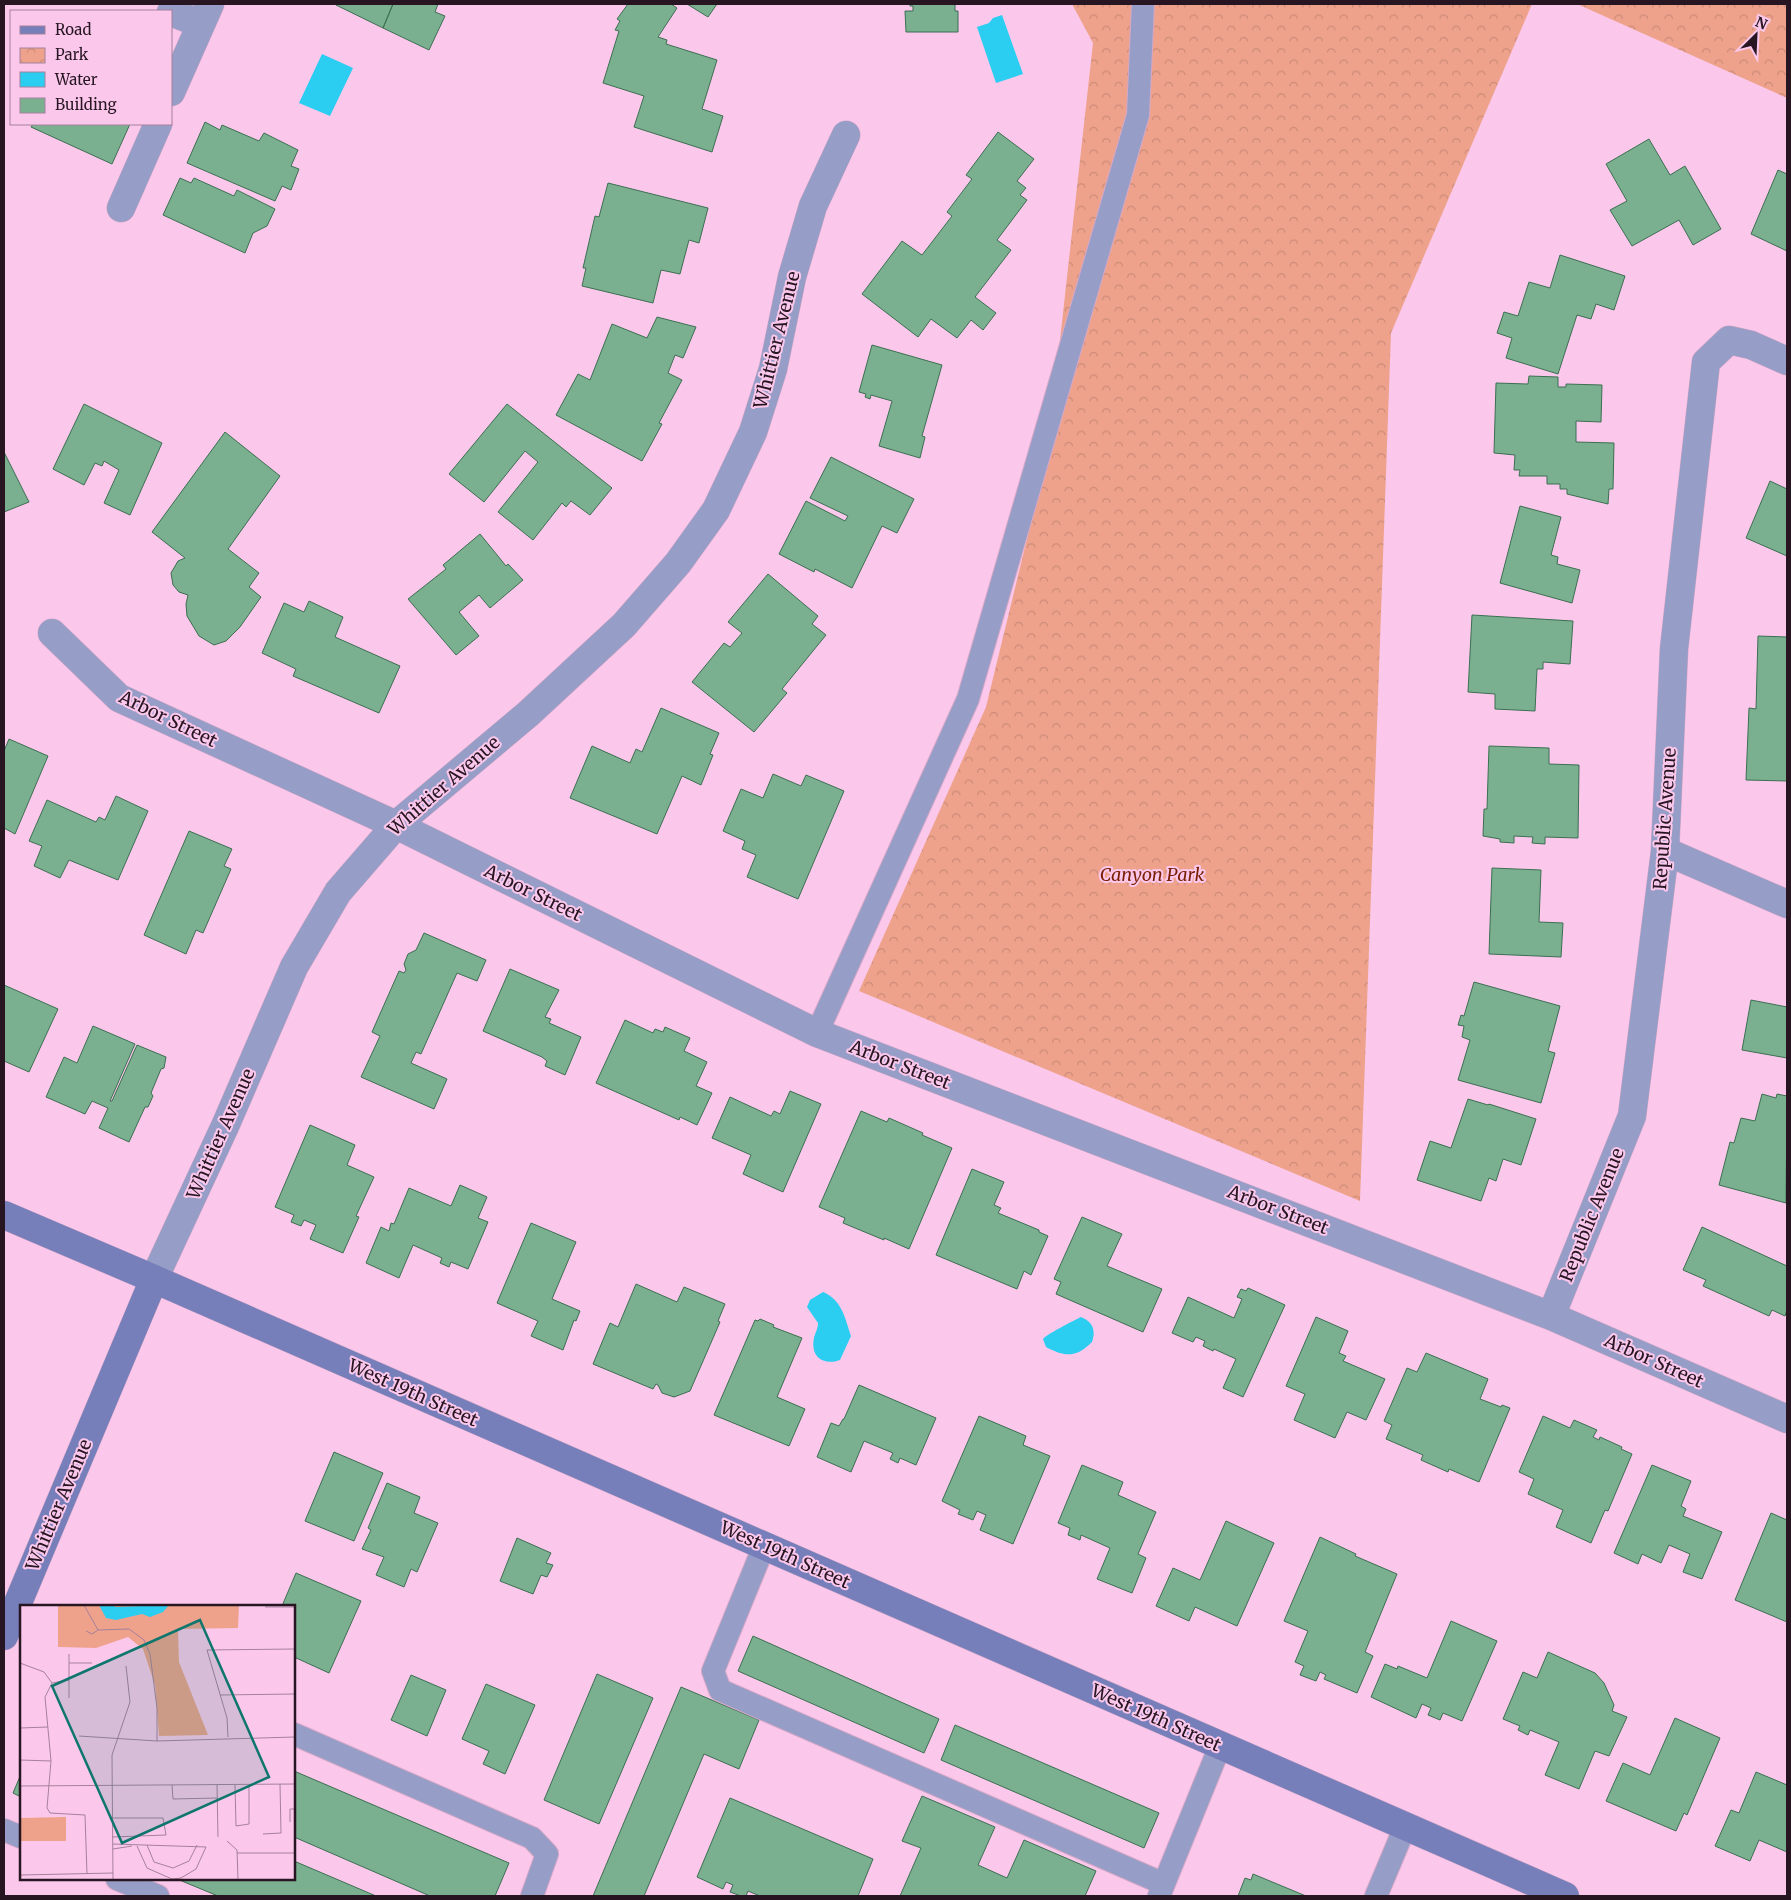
<svg xmlns="http://www.w3.org/2000/svg" width="1791" height="1900" font-family="Merriweather,serif">
	<defs>
		<pattern id="park-crowns" width="20" height="18" patternUnits="userSpaceOnUse" patternTransform="scale(1.25)"><rect width="20" height="18" fill="#eea28c"/><path d="M2 6a3 3 0 1 1 6 0M12 15a3 3 0 1 1 6 0" fill="none" stroke="#cc8b78"/></pattern>
	</defs>
	<rect width="100%" height="100%" fill="#fbc8ec"/>
	<path fill="url(#park-crowns)" d="M 1072,4 L 1532,4 L 1391,333 L 1360,1201 L 859,991 L 986,707 L 1047,457 L 1093,43 Z
		M 1577,4 L 1787,4 L 1787,98 Z"/>
	<path fill="#2bcdf1" d="M 1002,15 L 1023,74 L 996,83 L 977,27 L 989,23 L 993,18 Z
		M 322,54 L 353,68 L 330,116 L 299,103 Z
		M 823,1292 C 842,1300 845,1318 851,1336 L 840,1360 C 823,1366 810,1357 814,1338 C 815,1333 818,1329 818,1323 L 807,1307 L 810,1300 Z
		M 1081,1317 C 1093,1322 1096,1330 1092,1342 C 1076,1358 1065,1357 1046,1347 L 1043,1339 C 1047,1334 1073,1321 1081,1317 Z"/>
	<path fill="#7aaf8f" stroke="#3c6f52" d="M 337,4 L 393,4 L 383,28 L 336,5 Z
		M 393,4 L 438,4 L 435,12 L 445,16 L 429,50 L 383,28 Z
		M 628,4 L 671,4 L 677,8 L 658,37 L 667,40 L 666,44 L 717,60 L 702,109 L 723,116 L 712,152 L 634,127 L 644,96 L 603,83 L 619,31 L 615,30 L 620,21 L 617,19 Z
		M 687,4 L 717,4 L 708,17 Z
		M 910,4 L 955,4 L 955,11 L 958,11 L 958,32 L 906,32 L 905,11 L 913,11 L 913,6 L 910,6 Z
		M 205,122 L 220,130 L 222,125 L 259,141 L 264,133 L 298,150 L 291,166 L 299,169 L 291,190 L 282,186 L 275,201 L 187,163 Z
		M 33,124 L 130,124 L 112,164 L 31,127 Z
		M 998,132 L 1034,159 L 1017,181 L 1026,188 L 1020,195 L 1027,200 L 997,240 L 1011,250 L 975,297 L 996,313 L 983,330 L 971,320 L 957,338 L 931,319 L 918,337 L 862,294 L 902,241 L 922,255 L 952,216 L 947,212 L 972,179 L 966,175 Z
		M 1649,139 L 1670,175 L 1685,166 L 1721,229 L 1693,245 L 1679,220 L 1632,246 L 1610,210 L 1627,201 L 1606,164 Z
		M 1778,170 L 1787,174 L 1787,251 L 1751,234 Z
		M 180,178 L 191,183 L 194,178 L 234,196 L 237,190 L 275,209 L 267,226 L 253,233 L 245,253 L 163,215 Z
		M 608,183 L 708,208 L 699,243 L 689,240 L 680,274 L 661,270 L 653,303 L 582,286 L 586,268 L 583,268 L 595,216 L 599,217 Z
		M 1560,255 L 1625,276 L 1614,310 L 1596,304 L 1591,319 L 1577,315 L 1558,374 L 1506,358 L 1512,338 L 1497,333 L 1504,312 L 1518,316 L 1529,282 L 1550,288 Z
		M 657,317 L 696,327 L 683,358 L 675,355 L 668,373 L 682,380 L 659,423 L 662,424 L 642,461 L 556,415 L 578,374 L 590,380 L 612,324 L 647,338 Z
		M 872,345 L 942,365 L 922,436 L 925,437 L 920,458 L 879,446 L 892,401 L 871,395 L 870,399 L 865,397 L 866,394 L 859,392 Z
		M 1529,376 L 1558,377 L 1558,387 L 1566,387 L 1566,384 L 1602,385 L 1601,422 L 1576,421 L 1576,442 L 1614,443 L 1613,489 L 1609,489 L 1608,504 L 1567,494 L 1567,489 L 1560,489 L 1560,484 L 1547,484 L 1547,476 L 1519,476 L 1520,470 L 1514,470 L 1515,455 L 1494,453 L 1496,383 L 1528,384 Z
		M 84,404 L 162,443 L 130,515 L 104,503 L 119,470 L 104,461 L 102,466 L 95,463 L 84,485 L 53,469 Z
		M 507,404 L 612,488 L 590,515 L 571,501 L 566,507 L 562,503 L 533,540 L 498,512 L 538,462 L 525,451 L 484,502 L 449,474 Z
		M 225,432 L 280,476 L 228,549 L 259,573 L 249,587 L 261,597 L 240,627 L 226,641 L 214,645 L 199,636 L 187,616 L 186,604 L 188,595 L 179,592 L 173,585 L 171,573 L 178,561 L 185,558 L 152,532 Z
		M 4,452 L 29,502 L 4,512 Z
		M 831,457 L 914,499 L 897,533 L 882,526 L 852,588 L 815,569 L 814,572 L 779,554 L 806,501 L 845,521 L 848,516 L 810,498 Z
		M 1770,481 L 1787,489 L 1787,556 L 1746,538 Z
		M 1520,506 L 1561,517 L 1551,555 L 1558,557 L 1557,564 L 1580,570 L 1572,603 L 1500,583 Z
		M 480,534 L 506,566 L 508,564 L 523,580 L 490,608 L 479,595 L 459,612 L 479,636 L 456,655 L 408,599 L 446,569 L 443,565 Z
		M 768,574 L 818,616 L 812,624 L 826,635 L 782,689 L 787,693 L 754,732 L 692,682 L 724,643 L 730,647 L 742,633 L 728,622 Z
		M 309,601 L 343,617 L 335,637 L 400,666 L 379,713 L 293,676 L 296,669 L 262,653 L 284,603 L 304,612 Z
		M 1472,615 L 1573,621 L 1570,664 L 1543,662 L 1543,669 L 1537,669 L 1535,711 L 1495,709 L 1495,694 L 1468,692 Z
		M 1758,636 L 1787,637 L 1787,781 L 1746,780 L 1749,708 L 1756,709 Z
		M 661,708 L 719,733 L 710,754 L 713,755 L 701,785 L 682,776 L 657,834 L 570,798 L 592,746 L 630,763 L 636,749 L 642,752 Z
		M 9,739 L 48,756 L 15,834 L 4,828 L 4,751 Z
		M 1489,746 L 1549,748 L 1549,764 L 1579,765 L 1578,838 L 1545,837 L 1545,844 L 1532,843 L 1533,837 L 1514,836 L 1514,843 L 1500,842 L 1500,839 L 1483,836 L 1484,809 L 1487,809 Z
		M 773,774 L 801,786 L 806,775 L 844,791 L 798,899 L 747,877 L 756,855 L 742,849 L 745,841 L 723,831 L 741,789 L 763,798 Z
		M 116,796 L 148,811 L 118,880 L 69,860 L 60,878 L 34,866 L 42,846 L 29,841 L 47,800 L 96,822 L 99,817 L 105,820 Z
		M 189,831 L 232,849 L 224,866 L 231,869 L 203,933 L 196,930 L 186,954 L 144,935 Z
		M 1492,868 L 1541,870 L 1539,922 L 1563,923 L 1561,957 L 1489,954 Z
		M 424,933 L 486,960 L 477,981 L 457,973 L 421,1054 L 416,1052 L 411,1063 L 447,1079 L 434,1109 L 361,1077 L 380,1036 L 372,1032 L 399,971 L 404,973 L 406,970 L 404,964 L 408,954 L 416,950 Z
		M 510,969 L 559,990 L 545,1017 L 551,1019 L 549,1023 L 581,1037 L 565,1075 L 545,1066 L 547,1061 L 542,1057 L 483,1031 Z
		M 1474,982 L 1560,1006 L 1548,1051 L 1555,1053 L 1541,1103 L 1458,1080 L 1470,1040 L 1462,1037 L 1464,1026 L 1458,1025 L 1461,1015 L 1464,1016 Z
		M 4,985 L 58,1009 L 29,1072 L 4,1061 Z
		M 1751,1000 L 1787,1007 L 1787,1058 L 1742,1050 Z
		M 625,1020 L 653,1033 L 655,1029 L 663,1032 L 665,1027 L 690,1038 L 684,1051 L 707,1062 L 696,1086 L 712,1093 L 697,1125 L 680,1117 L 679,1120 L 596,1083 Z
		M 93,1026 L 135,1044 L 110,1101 L 112,1101 L 137,1045 L 166,1057 L 164,1068 L 161,1069 L 151,1093 L 153,1096 L 148,1107 L 145,1107 L 129,1142 L 99,1128 L 108,1108 L 92,1101 L 85,1114 L 46,1097 L 64,1057 L 77,1063 Z
		M 790,1091 L 821,1104 L 783,1192 L 743,1174 L 751,1155 L 712,1138 L 730,1097 L 771,1116 L 774,1111 L 780,1114 Z
		M 1762,1094 L 1776,1098 L 1777,1094 L 1787,1096 L 1786,1203 L 1719,1185 L 1730,1142 L 1734,1143 L 1741,1118 L 1755,1121 Z
		M 1468,1099 L 1488,1105 L 1489,1104 L 1536,1119 L 1521,1165 L 1503,1159 L 1496,1181 L 1489,1178 L 1481,1201 L 1417,1180 L 1430,1141 L 1451,1148 Z
		M 861,1111 L 887,1122 L 889,1118 L 923,1133 L 922,1135 L 952,1148 L 909,1249 L 884,1238 L 884,1240 L 843,1223 L 845,1218 L 819,1207 Z
		M 310,1125 L 355,1145 L 347,1165 L 374,1177 L 356,1216 L 359,1217 L 343,1253 L 310,1239 L 316,1225 L 304,1220 L 301,1226 L 291,1222 L 294,1215 L 275,1207 Z
		M 972,1169 L 1004,1182 L 994,1205 L 1001,1208 L 998,1213 L 1039,1230 L 1039,1232 L 1048,1236 L 1031,1275 L 1024,1271 L 1017,1289 L 936,1255 Z
		M 460,1185 L 487,1197 L 478,1218 L 488,1222 L 468,1269 L 451,1262 L 449,1267 L 440,1263 L 442,1258 L 413,1245 L 399,1278 L 366,1263 L 381,1227 L 389,1231 L 391,1223 L 394,1224 L 409,1188 L 451,1206 Z
		M 1082,1217 L 1122,1234 L 1107,1266 L 1162,1289 L 1143,1332 L 1056,1294 L 1061,1282 L 1054,1279 Z
		M 531,1223 L 576,1242 L 552,1299 L 580,1311 L 576,1321 L 574,1320 L 563,1350 L 531,1336 L 538,1321 L 497,1303 Z
		M 1702,1227 L 1787,1266 L 1787,1310 L 1785,1316 L 1772,1310 L 1769,1316 L 1703,1286 L 1706,1280 L 1683,1270 Z
		M 636,1284 L 677,1302 L 684,1287 L 725,1304 L 718,1321 L 720,1322 L 690,1391 L 674,1397 L 662,1393 L 658,1385 L 656,1384 L 653,1389 L 593,1364 L 610,1323 L 618,1327 Z
		M 1248,1288 L 1285,1305 L 1243,1397 L 1223,1388 L 1236,1359 L 1214,1349 L 1213,1351 L 1203,1346 L 1205,1341 L 1196,1337 L 1193,1342 L 1172,1333 L 1188,1297 L 1234,1318 L 1242,1299 L 1237,1297 L 1241,1289 L 1246,1291 Z
		M 1316,1317 L 1348,1331 L 1339,1353 L 1346,1356 L 1343,1361 L 1385,1379 L 1366,1420 L 1347,1412 L 1335,1438 L 1294,1420 L 1305,1394 L 1286,1386 Z
		M 760,1319 L 774,1325 L 773,1327 L 802,1338 L 777,1397 L 805,1409 L 789,1446 L 714,1415 L 755,1320 L 758,1321 Z
		M 1426,1353 L 1488,1379 L 1480,1399 L 1501,1407 L 1502,1405 L 1510,1408 L 1479,1482 L 1449,1469 L 1448,1472 L 1421,1460 L 1423,1455 L 1386,1439 L 1392,1425 L 1384,1421 L 1407,1368 L 1417,1372 Z
		M 859,1385 L 936,1418 L 916,1465 L 900,1458 L 898,1463 L 890,1459 L 893,1453 L 864,1441 L 851,1472 L 817,1457 L 831,1423 L 839,1426 L 843,1419 L 844,1419 Z
		M 979,1416 L 1026,1436 L 1023,1445 L 1050,1456 L 1013,1544 L 980,1530 L 986,1515 L 977,1511 L 973,1520 L 958,1514 L 960,1510 L 942,1501 Z
		M 1543,1416 L 1570,1428 L 1574,1420 L 1597,1430 L 1593,1437 L 1599,1440 L 1600,1437 L 1622,1447 L 1621,1449 L 1632,1454 L 1608,1511 L 1605,1510 L 1591,1543 L 1556,1527 L 1563,1510 L 1528,1494 L 1534,1479 L 1519,1472 Z
		M 334,1452 L 383,1473 L 354,1541 L 305,1521 Z
		M 1082,1465 L 1123,1482 L 1118,1495 L 1156,1512 L 1138,1554 L 1146,1558 L 1132,1593 L 1097,1579 L 1110,1548 L 1081,1535 L 1080,1540 L 1068,1535 L 1070,1528 L 1058,1523 Z
		M 1652,1465 L 1691,1481 L 1681,1506 L 1686,1509 L 1683,1516 L 1722,1532 L 1702,1579 L 1683,1572 L 1690,1554 L 1669,1545 L 1661,1563 L 1642,1554 L 1638,1564 L 1614,1553 Z
		M 387,1483 L 420,1497 L 414,1513 L 438,1523 L 417,1572 L 411,1569 L 404,1587 L 376,1575 L 384,1557 L 362,1549 L 371,1530 L 368,1528 Z
		M 1771,1513 L 1787,1520 L 1787,1622 L 1735,1600 Z
		M 1226,1521 L 1274,1543 L 1237,1626 L 1195,1607 L 1189,1621 L 1156,1606 L 1173,1568 L 1200,1580 Z
		M 1320,1537 L 1356,1554 L 1355,1556 L 1397,1574 L 1365,1652 L 1373,1656 L 1357,1693 L 1324,1679 L 1326,1675 L 1320,1672 L 1316,1681 L 1300,1675 L 1304,1666 L 1295,1662 L 1308,1631 L 1284,1621 Z
		M 517,1538 L 551,1553 L 546,1563 L 553,1565 L 547,1577 L 541,1575 L 533,1594 L 500,1581 Z
		M 296,1573 L 361,1601 L 329,1673 L 294,1657 L 294,1606 L 282,1606 Z
		M 1451,1621 L 1497,1641 L 1462,1721 L 1443,1713 L 1440,1720 L 1428,1715 L 1431,1708 L 1422,1704 L 1416,1718 L 1371,1697 L 1385,1664 L 1397,1669 L 1398,1666 L 1427,1678 Z
		M 753,1636 L 939,1719 L 924,1753 L 738,1671 Z
		M 1548,1652 L 1595,1673 L 1604,1683 L 1614,1705 L 1612,1711 L 1627,1717 L 1609,1756 L 1595,1751 L 1579,1789 L 1545,1775 L 1559,1742 L 1530,1730 L 1528,1735 L 1518,1730 L 1520,1726 L 1503,1719 L 1523,1672 L 1537,1678 Z
		M 597,1674 L 653,1698 L 599,1824 L 544,1800 Z
		M 411,1675 L 446,1690 L 427,1736 L 391,1720 Z
		M 486,1684 L 535,1705 L 505,1774 L 483,1764 L 489,1751 L 462,1739 Z
		M 681,1687 L 759,1720 L 739,1769 L 704,1754 L 644,1896 L 593,1896 Z
		M 1675,1718 L 1720,1738 L 1687,1815 L 1684,1813 L 1676,1831 L 1606,1801 L 1623,1763 L 1650,1775 Z
		M 955,1725 L 1159,1813 L 1144,1848 L 941,1760 Z
		M 294,1771 L 509,1863 L 495,1896 L 430,1896 L 294,1837 Z
		M 1756,1772 L 1787,1785 L 1787,1852 L 1759,1840 L 1750,1861 L 1715,1846 L 1731,1810 L 1739,1813 Z
		M 21,1774 L 21,1797 L 13,1793 Z
		M 922,1796 L 995,1827 L 978,1865 L 1007,1878 L 1024,1840 L 1096,1871 L 1085,1896 L 900,1896 L 921,1848 L 902,1841 Z
		M 730,1798 L 873,1859 L 858,1896 L 760,1896 L 748,1891 L 746,1896 L 741,1896 L 730,1892 L 733,1885 L 726,1882 L 723,1889 L 697,1877 Z
		M 294,1861 L 376,1896 L 218,1896 L 177,1879 L 294,1879 Z
		M 1253,1874 L 1306,1896 L 1238,1896 L 1245,1878 L 1251,1880 Z"/>
	<g fill="none" stroke-linecap="round" stroke-linejoin="round">
		<g stroke="#d5a8c8" stroke-width="24">
			<path id="lane" d="M 817,1033 L 968,699 L 1138,115 L 1143,4
				M 764,1546 L 713,1671 L 720,1690 L 1164,1884
				M 294,1734 L 532,1838 L 547,1854 L 532,1896
				M 4,1830 L 21,1837
				M 117,1879 L 158,1896
				M 1159,1896 L 1220,1746
				M 1376,1896 L 1405,1827"/>
		</g>
		<g stroke="#d5a8c8" stroke-width="29">
			<path id="street" d="M 171,12 L 201,24
				M 171,92 L 210,4
				M 121,208 L 158,124
				M 52,633 L 119,698 L 396,825 L 817,1033 L 1551,1316 L 1787,1419
				M 1665,851 L 1787,904
				M 154,1279 L 226,1124 L 294,967 L 338,892 L 396,825 L 528,714 L 624,625 L 678,563 L 716,510 L 753,432 L 773,369 L 792,277 L 813,206 L 846,135
				M 1551,1316 L 1632,1116 L 1665,851 L 1674,649 L 1706,362 L 1729,340 L 1751,345 L 1787,361"/>
		</g>
		<g stroke="#d5a8c8" stroke-width="29">
			<path id="secondary" d="M 4,1215 L 154,1279 L 1565,1896
				M 4,1636 L 154,1279"/>
		</g>
		<use href="#lane" stroke="#969dc6" stroke-width="22"/>
		<use href="#street" stroke="#969dc6" stroke-width="28"/>
		<use href="#secondary" stroke="#767fba" stroke-width="28"/>
	</g>
	<g text-anchor="middle" stroke-width="4" stroke-linejoin="round" paint-order="stroke">
		<g font-size="18" fill="#271522" stroke="#fbc8ec">
			<text transform="translate(777 340) rotate(-76)" y="6">Whittier Avenue</text>
			<text transform="translate(168 719) rotate(26)" y="6">Arbor Street</text>
			<text transform="translate(444 786) rotate(-41)" y="6">Whittier Avenue</text>
			<text transform="translate(1665 819) rotate(-86)" y="6">Republic Avenue</text>
			<text transform="translate(533 893) rotate(26)" y="6">Arbor Street</text>
			<text transform="translate(900 1065) rotate(21)" y="6">Arbor Street</text>
			<text transform="translate(221 1134) rotate(-66)" y="6">Whittier Avenue</text>
			<text transform="translate(1278 1210) rotate(21)" y="6">Arbor Street</text>
			<text transform="translate(1592 1215) rotate(-68)" y="6">Republic Avenue</text>
			<text transform="translate(1654 1361) rotate(24)" y="6">Arbor Street</text>
			<text transform="translate(413 1393) rotate(24)" y="6">West 19th Street</text>
			<text transform="translate(59 1505) rotate(-67)" y="6">Whittier Avenue</text>
			<text transform="translate(785 1555) rotate(24)" y="6">West 19th Street</text>
			<text transform="translate(1156 1718) rotate(24)" y="6">West 19th Street</text>
		</g>
		<g font-size="18" font-style="italic" fill="#791e00" stroke="#fbc8ec">
			<text x="1152" y="881">Canyon Park</text>
		</g>
	</g>
	<g transform="translate(20 1605)">
		<rect width="275" height="275" fill="#fbc8ec"/>
		<path d="M 219,0 L 218,23 L 158,24 L 159,57 L 188,130 L 139,131 L 135,80 L 123,44 L 108,32 L 76,43 L 38,42 L 38,1 ZM 46,212 L 46,236 L 0,236 L 0,213 Z" fill="#eea28c"/>
		<path d="M 94,0 L 95,2 L 149,0 L 143,7 L 130,12 L 122,9 L 96,15 L 86,13 L 79,0 Z" fill="#2bcdf1"/>
		<path fill="none" stroke="#a6809b" stroke-width="1" d="M 64,0 L 78,25 L 72,29 L 66,26M 245,2 L 275,2M 78,25 L 109,24 L 124,35 L 130,49 L 137,103 L 137,136M 49,49 L 49,93M 0,58 L 24,67 L 32,78M 49,58 L 72,58M 49,75 L 32,78 L 25,92 L 31,156 L 27,203 L 30,208 L 65,210 L 67,269M 200,90 L 275,89M 0,123 L 28,122M 59,131 L 137,136 L 275,132M 208,132 L 207,113 L 187,45 L 275,44M 0,155 L 31,156M 152,180 L 153,194 L 197,193M 197,180 L 198,232M 215,180 L 216,221 L 229,219 L 229,180M 0,181 L 275,179M 92,213 L 143,213 L 146,230 L 92,232M 270,217 L 270,204 L 275,204M 243,229 L 261,228 L 260,179M 207,236 L 217,245 L 218,275M 93,239 L 186,242 L 176,264 L 161,273 L 152,274 L 127,263 L 117,241M 127,240 L 134,257 L 153,263 L 169,256 L 177,240M 93,244 L 112,241M 217,248 L 275,248M 0,270 L 93,268M 93,275 L 92,150 L 110,97 L 106,61"/>
		<path fill="#0f766e" fill-opacity="0.15" stroke="#0f766e" stroke-width="2.5" d="M 180,15 L 249,172 L 102,238 L 32,81 Z"/>
		<rect width="275" height="275" fill="none" stroke="#271522" stroke-width="2.5"/>
	</g>
	<rect width="1791" height="1900" fill="none" stroke="#271522" stroke-width="10"/>
	<rect x="10" y="10" width="162" height="115" fill="#fbc8ec" stroke="#a6809b"/>
	<rect x="20" y="26" width="25" height="8" fill="#767fba" stroke="#a6809b"/>
	<text x="55" y="35" font-size="15" fill="#271522">Road</text>
	<rect x="20" y="48" width="25" height="15" fill="url(#park-crowns)" stroke="#a6809b"/>
	<text x="55" y="60" font-size="15" fill="#271522">Park</text>
	<rect x="20" y="72" width="25" height="15" fill="#2bcdf1" stroke="#a6809b"/>
	<text x="55" y="85" font-size="15" fill="#271522">Water</text>
	<rect x="20" y="98" width="25" height="15" fill="#7aaf8f" stroke="#a6809b"/>
	<text x="55" y="110" font-size="15" fill="#271522">Building</text>
	<g transform="translate(1756 35) rotate(24)" stroke="#fbc8ec" stroke-width="4" paint-order="stroke">
	<path d="M0-4L9 19L0 12L-9 19Z" fill="#271522"/>
	<text y="-8" font-size="14" font-weight="bold" text-anchor="middle" fill="#271522">N</text>
	</g>
</svg>
